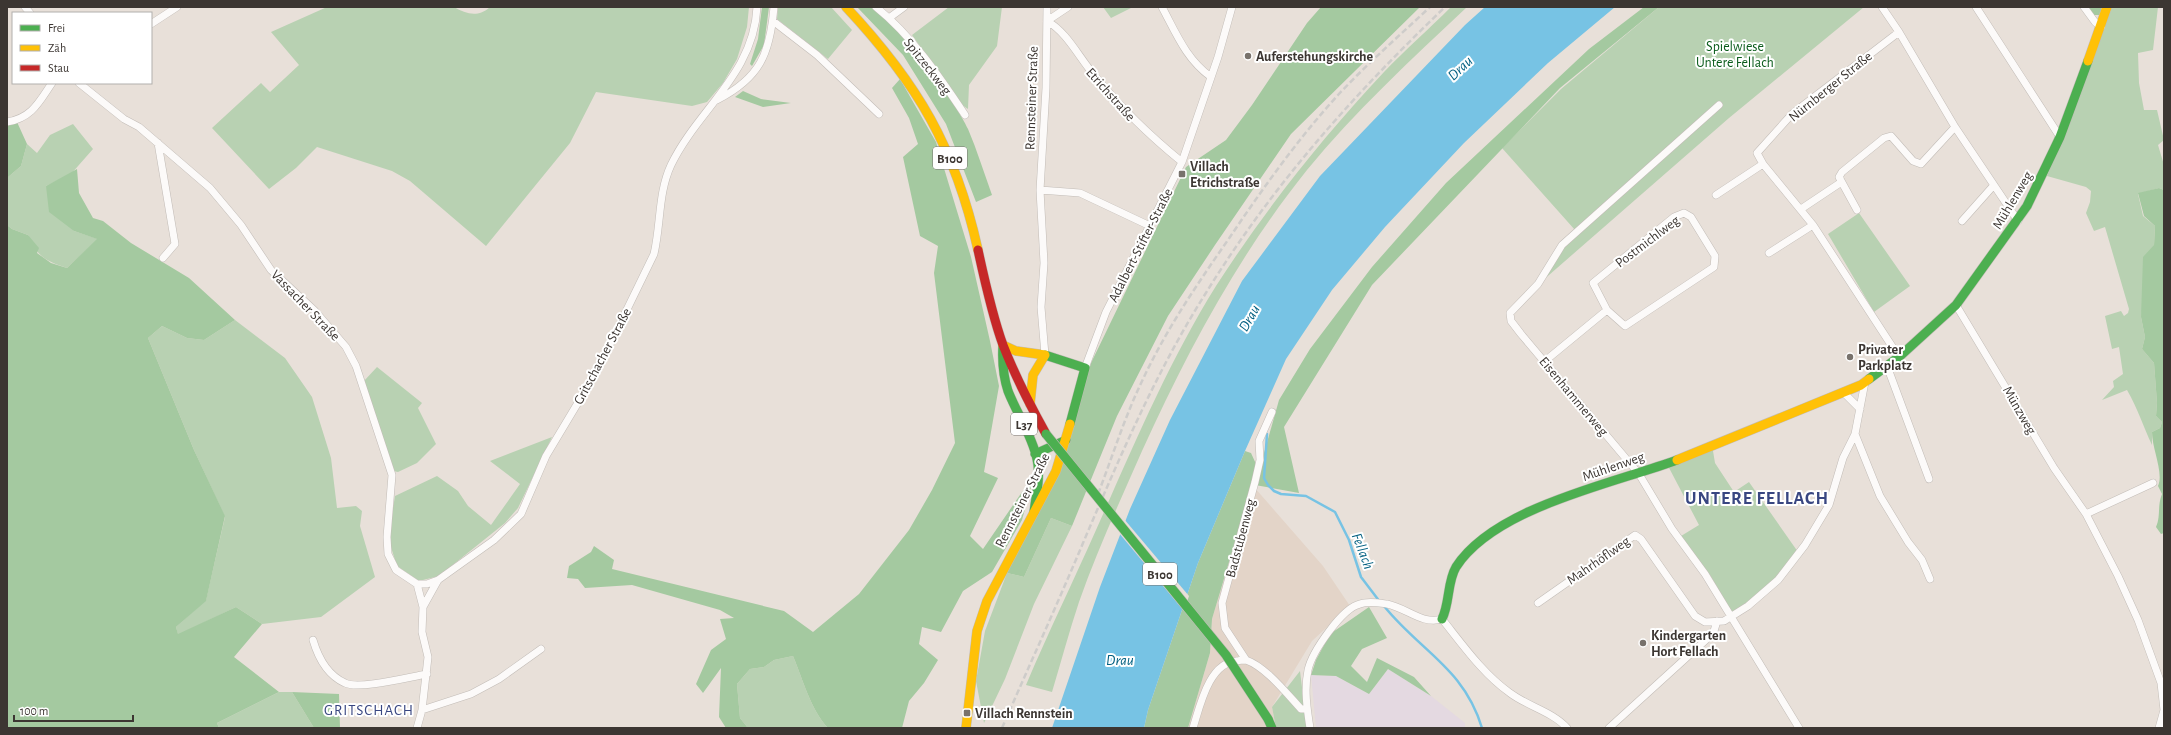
<svg xmlns="http://www.w3.org/2000/svg" width="2171" height="735" font-family="'Alegreya Sans',sans-serif">
	<rect width="100%" height="100%" fill="#e8e0d9"/>
	<path fill="#e3d4c8" d="M 1254,487 L 1323,566 L 1350,606 L 1312,641 L 1272,707 L 1276,728 L 1188,728 L 1210,653 L 1212,619 L 1249,495 Z"/>
	<path fill="#e4d9e1" d="M 1388,669 L 1431,696 L 1465,723 L 1465,728 L 1316,728 L 1311,675 L 1336,676 L 1369,694 Z"/>
	<path fill="#b8d1b2" d="M 327,7 L 454,7 C 466,14 478,18 490,7 L 749,7 L 747,27 L 737,59 L 723,83 L 707,102 L 692,106 L 596,92 L 570,143 L 486,246 L 410,181 L 392,171 L 317,147 L 296,168 L 269,189 L 212,128 L 261,83 L 270,92 L 299,65 L 271,32 Z
		M 778,7 L 831,7 L 852,30 L 828,59 L 777,19 Z
		M 949,7 L 1002,7 L 997,46 L 969,85 L 968,109 L 962,105 L 912,35 Z
		M 1103,7 L 1133,7 L 1111,18 Z
		M 1451,7 L 1467,7 C 1412,59 1355,111 1307,170 C 1238,256 1187,352 1142,451 C 1120,501 1097,551 1079,602 C 1069,632 1061,662 1052,692 L 1026,685 C 1048,633 1073,582 1096,530 C 1133,447 1168,363 1216,286 C 1265,210 1322,138 1384,72 C 1405,50 1429,29 1451,7 Z
		M 1659,7 L 1864,7 L 1729,118 L 1541,282 L 1554,252 L 1575,230 L 1502,148 L 1561,89 Z
		M 2112,7 L 2158,7 L 2153,50 L 2138,53 L 2139,83 L 2144,110 L 2157,110 L 2164,140 L 2158,145 L 2164,165 L 2164,190 L 2159,188 L 2138,194 L 2143,216 L 2155,226 L 2154,245 L 2141,317 L 2145,337 L 2142,349 L 2154,363 L 2157,403 L 2156,416 L 2162,422 L 2160,428 L 2152,432 L 2152,445 C 2143,426 2138,409 2127,390 L 2102,400 L 2114,387 L 2113,381 L 2123,374 L 2119,347 L 2112,349 L 2105,316 L 2121,311 L 2124,316 L 2128,313 L 2129,309 L 2105,227 L 2094,231 L 2086,213 L 2090,202 L 2091,191 L 2086,187 L 2047,176 Z
		M 73,124 L 93,149 L 71,174 L 46,186 L 74,231 L 98,239 L 67,268 C 44,260 39,258 28,235 L 12,229 L 7,225 L 7,178 L 21,166 L 27,144 L 37,153 L 50,135 Z
		M 1859,213 L 1910,286 L 1874,312 L 1828,234 Z
		M 235,320 L 285,358 L 312,397 L 331,458 L 337,508 L 356,506 L 362,511 L 360,526 L 375,577 L 321,617 L 262,624 L 236,607 L 178,635 L 176,627 L 206,600 L 225,517 L 194,450 L 148,338 L 162,326 L 187,338 L 204,340 Z
		M 377,367 L 422,403 L 418,408 L 436,444 L 417,463 L 398,472 L 393,471 L 364,381 Z
		M 552,437 L 518,508 L 505,523 L 439,576 L 419,581 L 397,566 L 388,538 L 395,496 L 437,476 L 458,491 L 468,506 L 491,525 L 520,484 L 490,461 Z
		M 1712,445 L 1715,463 L 1734,492 L 1749,482 L 1798,552 C 1778,576 1758,597 1732,613 L 1710,575 L 1681,536 L 1699,525 L 1667,464 Z
		M 1051,518 L 1072,526 L 1034,604 L 1005,679 L 984,723 L 976,681 L 985,631 L 1007,573 L 1024,577 Z
		M 793,656 C 803,680 811,710 828,728 L 748,728 L 740,718 L 737,684 L 750,669 L 764,667 L 774,660 Z
		M 1300,671 L 1307,728 L 1276,728 L 1272,707 Z
		M 279,692 L 292,692 L 314,728 L 219,728 L 217,723 Z"/>
	<path fill="#a4c9a0" d="M 762,7 L 769,7 L 764,45 L 752,66 L 750,64 L 758,39 Z
		M 857,7 C 861,7 868,6 872,7 C 896,17 957,104 968,129 C 977,150 984,173 992,195 L 976,202 L 946,124 L 903,55 Z
		M 1321,7 L 1420,7 L 1291,134 L 1215,245 L 1168,316 L 1117,416 L 1072,526 L 1051,518 L 1024,577 L 1007,573 L 1058,474 L 1091,363 L 1186,167 L 1226,140 L 1252,105 L 1307,23 Z
		M 1644,7 L 1659,7 L 1560,88 L 1372,285 L 1284,427 L 1299,493 L 1255,485 L 1279,400 L 1310,349 L 1372,267 L 1446,183 L 1589,49 Z
		M 2088,7 L 2102,7 L 2100,15 L 2094,15 Z
		M 900,79 L 936,142 L 971,257 L 990,341 L 999,386 L 984,472 L 998,478 L 970,536 L 983,549 L 1022,492 L 1032,484 L 1022,520 L 992,572 L 963,591 L 941,632 L 922,627 L 919,644 L 938,660 L 924,683 L 909,701 L 902,728 L 828,728 C 811,710 803,680 793,656 L 774,660 L 764,667 L 750,669 L 737,684 L 740,718 L 748,728 L 726,728 L 719,717 L 721,668 L 703,693 L 696,684 L 711,650 L 726,639 L 720,619 L 734,618 L 720,610 L 632,585 L 585,588 L 578,579 L 567,578 L 569,566 L 591,552 L 594,546 L 614,560 L 612,569 L 784,611 L 813,632 L 859,594 L 909,530 L 932,490 L 955,443 L 934,273 L 938,246 L 920,236 L 903,157 L 918,144 L 909,118 L 892,88 Z
		M 743,91 L 761,99 L 791,103 L 763,107 L 735,97 Z
		M 17,122 L 27,144 L 21,166 L 7,178 L 7,124 Z
		M 77,169 L 79,193 L 93,218 L 103,221 L 131,243 L 189,278 L 235,320 L 204,340 L 187,338 L 162,326 L 148,338 L 194,450 L 225,516 L 206,601 L 176,627 L 178,634 L 236,607 L 262,624 L 234,657 L 279,692 L 217,723 L 219,728 L 7,728 L 7,225 L 12,229 L 28,235 L 39,248 L 37,253 L 51,263 L 67,268 L 97,239 L 74,231 L 49,212 L 46,186 Z
		M 2159,188 L 2164,190 L 2164,533 L 2161,534 L 2156,527 C 2161,516 2157,506 2162,494 L 2158,486 C 2164,473 2152,449 2152,432 L 2160,428 L 2162,422 L 2156,416 L 2157,403 L 2154,363 L 2142,349 L 2145,337 L 2141,317 L 2143,257 L 2154,245 L 2155,226 L 2144,216 L 2138,193 Z
		M 1245,451 L 1251,453 L 1256,464 L 1249,495 L 1212,619 L 1210,653 L 1188,728 L 1144,728 L 1148,710 L 1198,563 Z
		M 1369,607 L 1387,638 L 1362,649 L 1351,666 L 1367,682 L 1377,658 L 1414,677 L 1431,696 L 1388,669 L 1369,694 L 1336,676 L 1311,675 L 1316,660 L 1330,634 Z
		M 292,692 L 339,694 L 340,728 L 314,728 Z"/>
	<path fill="#77c3e4" d="M 1485,7 L 1615,7 L 1548,63 L 1464,143 L 1385,227 L 1332,290 L 1286,359 L 1245,451 L 1198,563 L 1148,710 L 1144,728 L 1052,728 L 1100,587 L 1130,509 L 1170,420 L 1242,281 L 1320,176 L 1465,25 Z"/>
	<path fill="#e8e0d9" d="M 1124,519 L 1189,596 L 1184,611 L 1119,533 Z"/>
	<g fill="none" stroke-linecap="round" stroke-linejoin="round">
		<path stroke="#77c3e4" stroke-width="2.5" d="M 1267,434 L 1264,478 L 1268,485 L 1274,491 L 1281,494 L 1306,496 L 1335,512 L 1349,540 L 1361,577 L 1380,602
			M 1384,606 C 1420,651 1464,668 1482,728"/>
		<g stroke="#c2bcb7" stroke-width="8">
			<path id="street" d="M 25,7 L 30,13
				M 876,7 C 912,36 939,76 965,115
				M 1068,7 L 1047,21 C 1068,33 1079,58 1095,76 C 1121,108 1150,136 1182,162
				M 1162,7 C 1176,33 1186,59 1211,77
				M 1882,7 L 1899,32
				M 1976,7 L 2060,137
				M 2084,7 L 2095,22 L 2101,27
				M 889,18 L 904,7
				M 773,21 L 817,55 L 879,114
				M 151,24 L 177,7
				M 79,83 L 124,119 L 139,127 L 210,188 L 241,225 L 271,270 L 315,311 L 346,347 L 356,366 L 392,475 L 387,537 L 388,554 L 396,570 L 417,584 L 423,607
				M 717,100 C 760,78 770,54 774,7
				M 1719,105 L 1562,245 L 1538,284 L 1510,313 L 1511,321 L 1521,334 L 1639,474 L 1672,529 L 1705,574 L 1799,728
				M 7,122 C 32,118 39,102 52,83
				M 158,143 L 175,244 L 163,258
				M 1763,164 L 1813,225 L 1769,253
				M 1040,190 L 1080,193 L 1150,226
				M 1716,195 L 1763,164 L 1757,153 L 1792,114 L 1899,32 L 1955,127 L 2018,221
				M 1801,209 L 1840,183
				M 1857,210 L 1839,177 L 1842,172 L 1884,138 L 1891,136 L 1913,161 L 1921,164 L 1955,127
				M 1962,221 L 1994,185
				M 1813,225 L 1899,357
				M 1956,305 L 2054,468 L 2086,514 L 2118,576 L 2138,620 L 2161,683 L 2164,710 L 2159,728
				M 1045,355 L 1041,307 L 1044,263 L 1040,190 L 1046,88 L 1047,7
				M 1545,361 L 1607,310 L 1625,326 L 1714,267 L 1715,256 L 1691,217 L 1684,213 L 1674,217 L 1593,283 L 1607,310
				M 1887,366 L 1929,479
				M 1085,368 L 1106,312 L 1182,162 L 1218,57 L 1232,7
				M 1843,392 L 1860,409
				M 1855,434 L 1880,496 L 1908,542 L 1922,560 L 1930,579
				M 2086,514 L 2153,483
				M 417,584 L 427,584 L 438,580
				M 1538,603 L 1635,535 L 1641,539 L 1695,616 L 1705,622 L 1724,621 L 1748,606 L 1778,580 L 1805,545 L 1829,505 L 1843,458 L 1855,434 L 1865,382
				M 313,640 C 318,657 327,675 345,683 C 359,690 409,677 427,674
				M 1246,660 L 1225,628 L 1222,603 L 1255,482 L 1260,460 L 1259,441 L 1272,412
				M 422,710 L 471,694 L 499,679 L 541,649
				M 417,728 L 422,710 L 428,657 L 422,632 L 423,607 L 438,580 L 494,540 L 521,514 L 546,456 L 597,371 L 654,254 C 661,224 658,193 671,165 C 698,109 754,74 757,7
				M 1193,728 C 1200,706 1209,662 1237,661 C 1240,660 1244,660 1246,660 C 1266,667 1287,694 1301,709 L 1307,709
				M 1310,728 C 1307,709 1304,689 1308,670 C 1312,652 1342,608 1360,604 C 1368,601 1379,603 1387,604 C 1407,608 1422,625 1442,619 C 1462,644 1483,674 1510,693 C 1527,706 1553,712 1567,728
				M 1609,728 L 1708,638 L 1714,631 L 1717,621"/>
		</g>
		<g stroke="#c2bcb7" stroke-width="10">
			<path id="fast" d="M 1003,345 C 1002,361 1003,376 1008,391 C 1017,414 1032,435 1037,459 C 1041,476 1036,495 1034,512
				M 1045,355 L 1085,368 L 1070,424
				M 1869,379 L 1899,357 L 1956,305 L 2027,206 L 2060,137 L 2088,61
				M 1035,454 L 1066,440
				M 1442,619 C 1450,603 1447,582 1456,567 C 1495,507 1612,484 1677,460
				M 1268,719 L 1272,728"/>
		</g>
		<g stroke="#c2bcb7" stroke-width="10">
			<path id="slow" d="M 846,7 C 918,84 955,147 978,250
				M 2088,61 L 2107,7
				M 1003,345 L 1016,351 L 1045,355 L 1033,375 L 1030,404
				M 1677,460 L 1861,385 L 1869,379
				M 966,728 L 977,631 L 987,601 L 1056,471 L 1070,424"/>
		</g>
		<g stroke="#c2bcb7" stroke-width="10">
			<path id="jam" d="M 978,250 C 985,282 992,315 1003,345 C 1015,376 1030,405 1046,434"/>
		</g>
		<use href="#street" stroke="#fcfaf9" stroke-width="7"/>
		<use href="#fast" stroke="#4caf50" stroke-width="9"/>
		<use href="#slow" stroke="#ffc107" stroke-width="9"/>
		<use href="#jam" stroke="#c62828" stroke-width="9"/>
		<path stroke="#ceccca" stroke-width="2.5" stroke-dasharray="6 3" stroke-linecap="butt" d="M 1098,494 C 1113,455 1125,416 1143,379 C 1167,328 1198,283 1230,237 C 1263,188 1298,139 1338,95 C 1367,64 1399,36 1430,7
			M 1002,728 C 1029,666 1057,605 1083,543 C 1119,459 1155,374 1204,296 C 1271,187 1352,96 1445,7"/>
		<g stroke="#c2bcb7" stroke-width="10" stroke-linecap="butt">
			<path id="fast-bridge" d="M 1046,434 L 1226,655 L 1268,719"/>
		</g>
		<use href="#fast-bridge" stroke="#4caf50" stroke-width="9"/>
	</g>
	<g fill="#78726c" stroke="#fff" stroke-width="1.5">
		<circle cx="1248" cy="56" r="4"/>
		<rect x="1178" y="170" width="8" height="8" rx="2"/>
		<circle cx="1850" cy="357" r="4"/>
		<circle cx="1643" cy="643" r="4"/>
		<rect x="963" y="709" width="8" height="8" rx="2"/>
	</g>
	<g text-anchor="middle" stroke-width="4" stroke-linejoin="round" paint-order="stroke">
		<g fill="#fff" stroke="#767270" stroke-width="1">
			<rect x="933" y="147" width="34" height="22" rx="3"/>
			<rect x="1011" y="413" width="26" height="22" rx="3"/>
			<rect x="1143" y="563" width="34" height="22" rx="3"/>
		</g>
		<g font-size="13" font-weight="bold" fill="#3c3632">
			<text x="950" y="163">B100</text>
			<text x="1024" y="429">L37</text>
			<text x="1160" y="579">B100</text>
		</g>
		<g font-size="14" fill="#095b1a" stroke="#fff">
			<text x="1735" y="51">Spielwiese<tspan x="1735" dy="16">Untere Fellach</tspan></text>
		</g>
		<g font-size="14" font-weight="bold" fill="#3c3632" stroke="#fff" text-anchor="start">
			<text x="1256" y="61">Auferstehungskirche</text>
			<text x="1190" y="171">Villach<tspan x="1190" dy="16">Etrichstraße</tspan></text>
			<text x="1858" y="354">Privater<tspan x="1858" dy="16">Parkplatz</tspan></text>
			<text x="1651" y="640">Kindergarten<tspan x="1651" dy="16">Hort Fellach</tspan></text>
			<text x="975" y="718">Villach Rennstein</text>
		</g>
		<g font-size="14" fill="#3c3632" stroke="#fff">
			<text transform="translate(928 66) rotate(52)" y="5">Spitzeckweg</text>
			<text transform="translate(1830 86) rotate(-39)" y="5">Nürnberger Straße</text>
			<text transform="translate(1111 94) rotate(48)" y="5">Etrichstraße</text>
			<text transform="translate(1031 98) rotate(-88)" y="5">Rennsteiner Straße</text>
			<text transform="translate(2012 200) rotate(-59)" y="5">Mühlenweg</text>
			<text transform="translate(1647 241) rotate(-37)" y="5">Postmichlweg</text>
			<text transform="translate(1140 245) rotate(-63)" y="5">Adalbert-Stifter-Straße</text>
			<text transform="translate(306 305) rotate(46)" y="5">Vassacher Straße</text>
			<text transform="translate(602 356) rotate(-62)" y="5">Gritschacher Straße</text>
			<text transform="translate(1574 396) rotate(50)" y="5">Eisenhammerweg</text>
			<text transform="translate(2020 410) rotate(60)" y="5">Münzweg</text>
			<text transform="translate(1613 466) rotate(-19)" y="5">Mühlenweg</text>
			<text transform="translate(1022 500) rotate(-63)" y="5">Rennsteiner Straße</text>
			<text transform="translate(1240 538) rotate(-75)" y="5">Badstubenweg</text>
			<text transform="translate(1598 560) rotate(-35)" y="5">Mahrhöflweg</text>
		</g>
		<g font-size="15" font-style="italic" fill="#015f80" stroke="#fff">
			<text transform="translate(1460 68) rotate(-43)" y="5">Drau</text>
			<text transform="translate(1249 318) rotate(-60)" y="5">Drau</text>
			<text transform="translate(1363 551) rotate(69)" y="5">Fellach</text>
			<text x="1120" y="665">Drau</text>
		</g>
		<g font-size="15" letter-spacing="1" fill="#384681" stroke="#fff">
			<text x="369" y="715">GRITSCHACH</text>
		</g>
		<g font-size="18" font-weight="bold" letter-spacing="1" fill="#384681" stroke="#fff">
			<text x="1757" y="504">UNTERE FELLACH</text>
		</g>
	</g>
	<rect width="2171" height="735" fill="none" stroke="#3c3632" stroke-width="16"/>
	<rect x="12" y="12" width="140" height="72" fill="#ffffff" stroke="#b1afad"/>
	<rect x="20" y="25" width="20" height="6" fill="#4caf50" stroke="#b1afad"/>
	<text x="48" y="32" font-size="12" fill="#3c3632">Frei</text>
	<rect x="20" y="45" width="20" height="6" fill="#ffc107" stroke="#b1afad"/>
	<text x="48" y="52" font-size="12" fill="#3c3632">Zäh</text>
	<rect x="20" y="65" width="20" height="6" fill="#c62828" stroke="#b1afad"/>
	<text x="48" y="72" font-size="12" fill="#3c3632">Stau</text>
	<path d="M14 715v6h119v-6" fill="none" stroke="#3c3632" stroke-width="2"/>
	<text x="20" y="715" font-size="12" fill="#3c3632" stroke="#ffffff" stroke-width="3" paint-order="stroke">100 m</text>
</svg>
